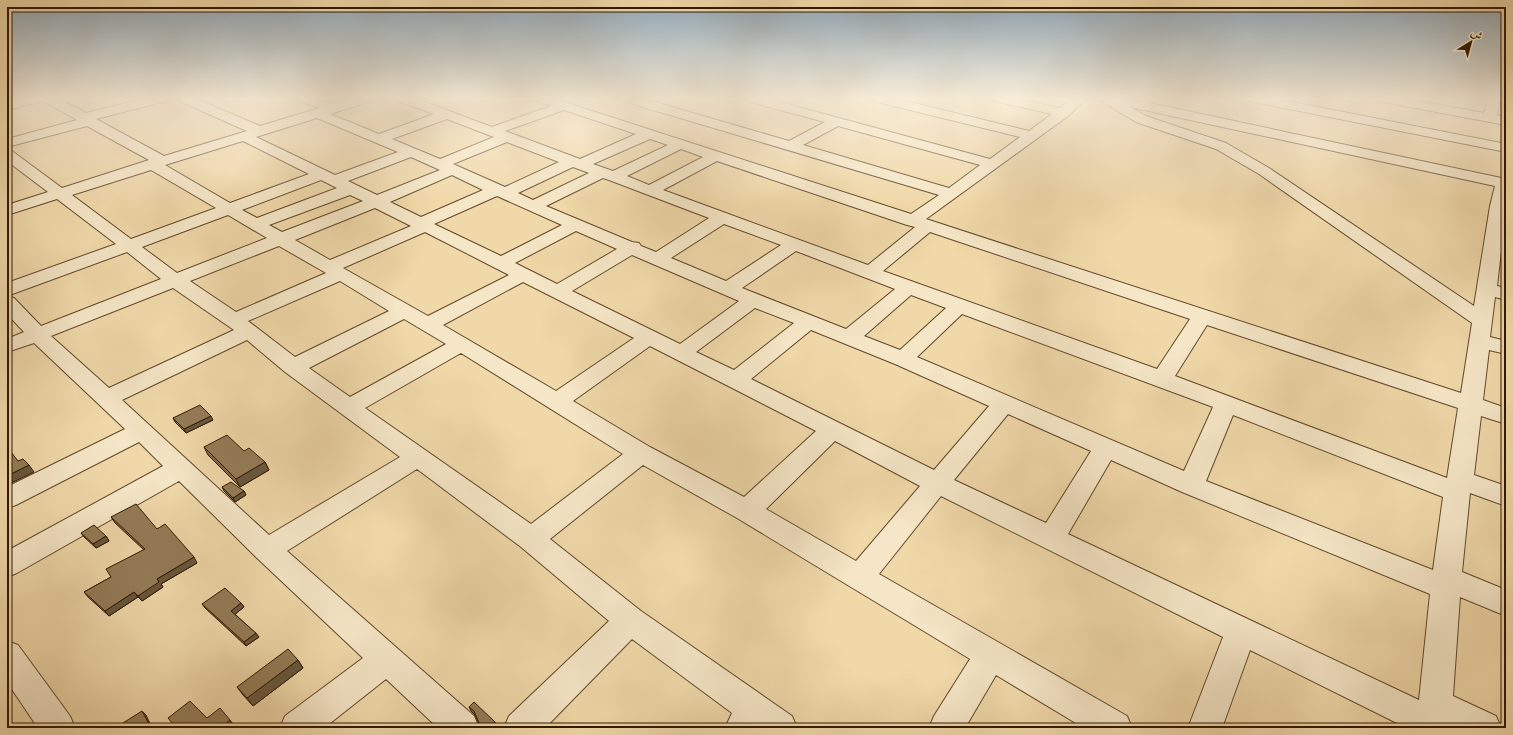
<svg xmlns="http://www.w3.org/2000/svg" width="1513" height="735" font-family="Vollkorn,Amiri,serif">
	<rect width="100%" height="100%" fill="#f0d8a9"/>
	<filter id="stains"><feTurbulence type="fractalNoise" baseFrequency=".005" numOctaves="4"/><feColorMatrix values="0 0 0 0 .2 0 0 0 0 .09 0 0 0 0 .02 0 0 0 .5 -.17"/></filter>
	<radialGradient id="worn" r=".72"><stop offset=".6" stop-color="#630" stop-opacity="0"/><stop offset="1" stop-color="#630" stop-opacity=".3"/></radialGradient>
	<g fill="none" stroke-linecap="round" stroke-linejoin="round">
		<g stroke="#60492a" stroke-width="2">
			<path id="minor" d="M 24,98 L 57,98 L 86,113 L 147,98 L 167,98 L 166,101 L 96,119 L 164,156 L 247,131 L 179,101 L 178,98 L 194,98 L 260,126 L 320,108 L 300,101 L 299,98 L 316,98 L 333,104 L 353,98 L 372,98 L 371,101 L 330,114 L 379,134 L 434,114 L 398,101 L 397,98 L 414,98 L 492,127 L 551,106 L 535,101 L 534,98 L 552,98 L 911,214 L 939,195 L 623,101 L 622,98 L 641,98 L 789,141 L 825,122 L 746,101 L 745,98 L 765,98 L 990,159 L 1020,137 L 873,101 L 872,98 L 893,98 L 1029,131 L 1052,114 L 994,101 L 993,98 L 1014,98 L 1060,108 L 1073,98 L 1087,98 L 1068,116 L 926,219 L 1461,393 L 1472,323 L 1259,174 L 1216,149 L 1136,122 L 1101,101 L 1100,98 L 1115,98 L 1120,101 L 1126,98 L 1506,179 L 1506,208 L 1497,286 L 1506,288 L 1506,300 L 1495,297 L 1490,337 L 1506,341 L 1506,354 L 1489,350 L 1483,400 L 1506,408 L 1506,424 L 1481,416 L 1474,475 L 1506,486 L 1506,506 L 1470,493 L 1462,572 L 1506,590 L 1506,616 L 1460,597 L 1453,696 L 1496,716 L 1501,728 L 1407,728 L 1250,650 L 1222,728 L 1188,728 L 1223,637 L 941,496 L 879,574 L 1127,716 L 1132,728 L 1084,728 L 996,675 L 965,728 L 929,728 L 934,716 L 970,659 L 737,518 L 643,465 L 550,539 L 641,611 L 792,716 L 797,728 L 725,728 L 732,713 L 632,639 L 545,728 L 504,728 L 509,716 L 609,621 L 521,547 L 417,469 L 287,551 L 474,716 L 479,728 L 438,728 L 386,679 L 324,728 L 280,728 L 285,716 L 363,658 L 257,558 L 179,481 L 17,573 L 7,577 L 7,551 L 163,466 L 139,442 L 16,505 L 7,508 L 7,487 L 125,429 L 34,343 L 7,352 L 7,339 L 24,332 L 7,314 L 7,296 L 14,298 L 41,326 L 161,279 L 127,252 L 7,296 L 7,283 L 116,244 L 57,199 L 7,215 L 7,205 L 48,192 L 7,161 L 7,150 L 12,151 L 62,188 L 149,160 L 87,126 L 7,147 L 7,139 L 77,120 L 43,101 L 7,110 L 7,102 ZM 1130,107 L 1495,186 L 1490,206 L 1474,306 L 1269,168 L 1226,143 L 1146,116 ZM 564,110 L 636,134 L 580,159 L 505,131 ZM 317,118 L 398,152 L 335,175 L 256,137 ZM 447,119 L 494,137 L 440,159 L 392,139 ZM 838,126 L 980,165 L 949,188 L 803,145 ZM 650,139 L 668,145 L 613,171 L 593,164 ZM 243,141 L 309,174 L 230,203 L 165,165 ZM 507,142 L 559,162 L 505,187 L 453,164 ZM 681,149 L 703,157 L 649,185 L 627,176 ZM 411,157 L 440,170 L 377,195 L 348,181 ZM 717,161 L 907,225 L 915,227 L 868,265 L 663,190 ZM 573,167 L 589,173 L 533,200 L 518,193 ZM 151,170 L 216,208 L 131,239 L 72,195 ZM 452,175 L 483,190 L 421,217 L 390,202 ZM 603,178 L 609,180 L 709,218 L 656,252 L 641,246 L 639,243 L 632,242 L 546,206 ZM 321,180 L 337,188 L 257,218 L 242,210 ZM 350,195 L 363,201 L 282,232 L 269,225 ZM 497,196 L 562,225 L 501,256 L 434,224 ZM 375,208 L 411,226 L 330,260 L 295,240 ZM 228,215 L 267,238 L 177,273 L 142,247 ZM 724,224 L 781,245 L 726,281 L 671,258 ZM 576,231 L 617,249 L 557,284 L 515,263 ZM 425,232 L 509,275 L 428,316 L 343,268 ZM 930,232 L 1190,319 L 1157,369 L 883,271 ZM 279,246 L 326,273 L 236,312 L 190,281 ZM 796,251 L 895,289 L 846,329 L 742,288 ZM 632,255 L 739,301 L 680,344 L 572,291 ZM 340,281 L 389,311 L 295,357 L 248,321 ZM 523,282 L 634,338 L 556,391 L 443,325 ZM 173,288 L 234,330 L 109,388 L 51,336 ZM 911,295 L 946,308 L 900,350 L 864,336 ZM 755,308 L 794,323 L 734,370 L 696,352 ZM 962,314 L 1213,407 L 1184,471 L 917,357 ZM 404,319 L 446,344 L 350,397 L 309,368 ZM 1207,325 L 1458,408 L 1447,478 L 1175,376 ZM 811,330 L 895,364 L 989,406 L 934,470 L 751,379 ZM 247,340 L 285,372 L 400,457 L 269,535 L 122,400 ZM 650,346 L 816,431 L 744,497 L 650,447 L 573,401 ZM 461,353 L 623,454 L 531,524 L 365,408 ZM 1008,414 L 1091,451 L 1046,523 L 954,480 ZM 1233,415 L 1443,497 L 1433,570 L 1206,481 ZM 835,441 L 920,486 L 856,561 L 766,509 ZM 1111,460 L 1182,492 L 1430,594 L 1419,700 L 1068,534 Z
				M 1248,98 L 1272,98 L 1506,144 L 1506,152 L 1254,102 L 1249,101 Z
				M 1377,98 L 1402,98 L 1484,113 L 1488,98 L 1500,98 L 1497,115 L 1506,117 L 1506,125 L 1383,102 L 1378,101 Z
				M 7,641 L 18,645 L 70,716 L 75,728 L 38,728 L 7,682 Z"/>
		</g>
		<use href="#minor" fill="#f5e6c7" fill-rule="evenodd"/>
	</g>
	<path fill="#7f6b4c" stroke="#301900" d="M 173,418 L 213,420 L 186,433 L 175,422 Z
		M 204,447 L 244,451 L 265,462 L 269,470 L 240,487 L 208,455 Z
		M 222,487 L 244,491 L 246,495 L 235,502 L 224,491 Z
		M 111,517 L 157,529 L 197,563 L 161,584 L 163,587 L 142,601 L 138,597 L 109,616 L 88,597 L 84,592 L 111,577 L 144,550 L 115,523 Z
		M 81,533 L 106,536 L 109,541 L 96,548 L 84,537 Z
		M 241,603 L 244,607 L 235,614 L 259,637 L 246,646 L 205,608 L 202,604 Z
		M 298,660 L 303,668 L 253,706 L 243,695 L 237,687 Z
		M 469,707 L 497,726 L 494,728 L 474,728 L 473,726 L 478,725 L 479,724 L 475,715 L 471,711 Z"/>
	<path fill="#68573e" stroke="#301900" d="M 211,416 L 213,420 L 186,433 L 184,429 Z
		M 265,462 L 269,470 L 240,487 L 236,479 Z
		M 29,465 L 34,472 L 7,485 L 7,476 Z
		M 244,491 L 246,495 L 235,502 L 233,498 Z
		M 106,536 L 109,541 L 96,548 L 93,544 Z
		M 194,557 L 197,563 L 161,584 L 163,587 L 142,601 L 138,596 L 157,579 Z
		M 134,592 L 138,597 L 109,616 L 105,611 Z
		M 241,603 L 244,607 L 234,615 L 231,611 Z
		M 256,633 L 259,637 L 246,646 L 244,642 Z
		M 298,660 L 303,668 L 253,706 L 247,698 Z
		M 142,711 L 146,715 L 152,728 L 151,728 Z
		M 230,720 L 233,724 L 228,728 L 220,728 Z
		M 495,722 L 497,726 L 494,728 L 488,728 Z"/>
	<path fill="#947c58" stroke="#301900" d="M 200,405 L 211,416 L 184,429 L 173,418 Z
		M 227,435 L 244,451 L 249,448 L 265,462 L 236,479 L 204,447 Z
		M 11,452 L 18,461 L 23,459 L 29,465 L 7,476 L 7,454 Z
		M 231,482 L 244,491 L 233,498 L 222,487 Z
		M 136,504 L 157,529 L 165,524 L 194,557 L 157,579 L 159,582 L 138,596 L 134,592 L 105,611 L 84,592 L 111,577 L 106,569 L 145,549 L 111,517 Z
		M 94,525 L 106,536 L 93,544 L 81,533 Z
		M 225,588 L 241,603 L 231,611 L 256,633 L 244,642 L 202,604 Z
		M 288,649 L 298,660 L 247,698 L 237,687 Z
		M 190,701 L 207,718 L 220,708 L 230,720 L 220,728 L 176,728 L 168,718 Z
		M 474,702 L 495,722 L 488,728 L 476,728 L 473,726 L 478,725 L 479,723 L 474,711 L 469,707 Z
		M 142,711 L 151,728 L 115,728 Z"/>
	<linearGradient id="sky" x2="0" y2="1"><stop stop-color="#91a8b8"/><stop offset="0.49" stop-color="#f8edd8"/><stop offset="1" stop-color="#f8edd8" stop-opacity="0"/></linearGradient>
	<rect width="1513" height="201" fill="url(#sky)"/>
	<rect width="1513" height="735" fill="none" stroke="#f0d8a9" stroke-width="24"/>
	<rect x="8" y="8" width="1497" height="719" fill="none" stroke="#301900" stroke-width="2"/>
	<rect x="12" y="12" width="1489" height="711" fill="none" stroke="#301900"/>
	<g transform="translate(1471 42) rotate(37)" stroke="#f5e6c7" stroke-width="3" paint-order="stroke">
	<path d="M0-3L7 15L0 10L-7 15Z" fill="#301900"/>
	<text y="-6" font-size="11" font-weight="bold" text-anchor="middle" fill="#301900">ش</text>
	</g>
	<rect width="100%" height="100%" filter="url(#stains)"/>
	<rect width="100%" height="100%" fill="url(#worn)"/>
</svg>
